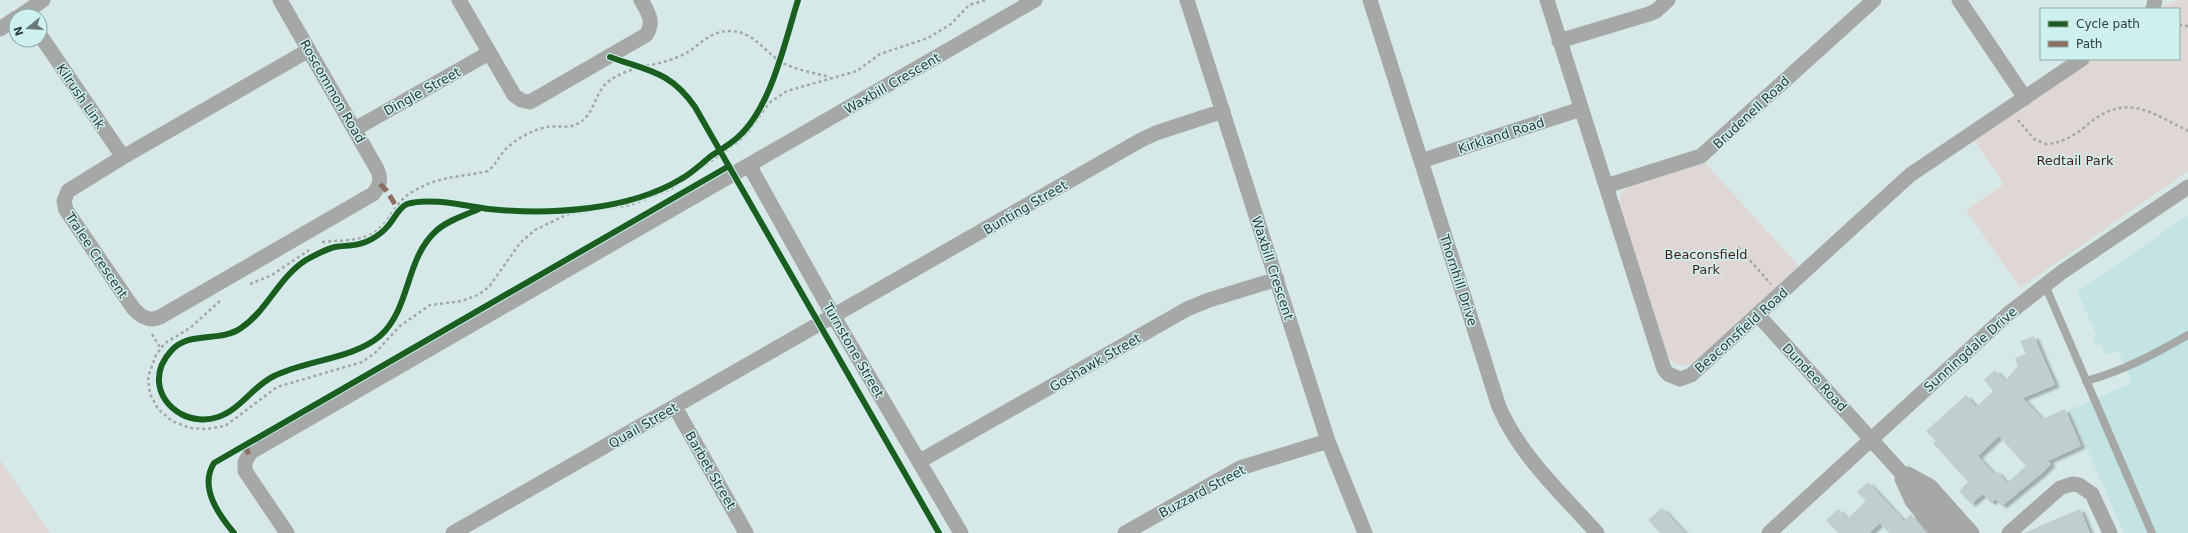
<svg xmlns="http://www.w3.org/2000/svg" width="2188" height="533" font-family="'DejaVu Sans',sans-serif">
	<defs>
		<filter id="shadow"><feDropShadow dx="4.5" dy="2.5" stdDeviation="1" flood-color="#0004"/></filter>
	</defs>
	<rect width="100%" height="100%" fill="#d6e9e8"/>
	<path fill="#c3e4e3" d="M 2188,215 L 2188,533 L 2124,533 L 2070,410 L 2132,383 L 2118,350 L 2106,355 L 2100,343 L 2096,345 L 2093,338 L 2097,336 L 2078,292 Z"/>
	<path fill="#dfd7d3" d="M 2179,0 L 2188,0 L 2188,171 L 2020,288 L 1966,210 L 2004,184 L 1973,139 L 2092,59 L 2179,59 L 2179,9 L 2161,9 L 2163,6 Z
		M 1704,162 L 1799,266 L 1694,362 C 1683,368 1674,366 1667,355 L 1619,205 L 1621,194 L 1627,187 Z
		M 0,460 L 50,533 L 0,533 Z"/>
	<path fill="#c0cfce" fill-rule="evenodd" filter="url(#shadow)" d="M 2034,336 L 2055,385 L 2023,398 L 2042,419 L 2065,409 L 2081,446 L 2048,461 L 2051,464 L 2042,473 L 2002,506 L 1995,499 L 1991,503 L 1983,494 L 1971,504 L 1959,491 L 1968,482 L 1933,443 L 1936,441 L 1926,431 L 1966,395 L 1976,407 L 1993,391 L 1984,380 L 1995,370 L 2005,381 L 2018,366 L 2015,358 L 2026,354 L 2020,341 ZM 1999,436 L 2026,466 L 2007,483 L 1997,471 L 1994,474 L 1978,456 Z
		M 1868,482 L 1904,521 L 1911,514 L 1926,533 L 1889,533 L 1880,523 L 1869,533 L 1838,533 L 1826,520 L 1838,509 L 1847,519 L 1866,501 L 1857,492 Z
		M 1662,508 L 1685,533 L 1660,533 L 1657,530 L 1648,520 Z
		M 2080,509 L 2090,533 L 2024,533 L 2061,517 Z"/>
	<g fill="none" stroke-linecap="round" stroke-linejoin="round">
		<path stroke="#a3a8a7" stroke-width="2.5" stroke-dasharray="3 3" stroke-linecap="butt" d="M 2179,25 L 2188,26
			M 2018,120 L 2034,139 L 2046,144 C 2063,143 2075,135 2087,125 C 2126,92 2150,112 2188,131
			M 322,242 C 348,239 370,244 388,219 C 395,209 401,198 412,192 C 440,175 459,178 488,171 C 495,165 498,159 503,152 C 514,140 531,130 547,127 C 557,125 568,129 577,124 C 595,116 594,92 609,81 C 630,65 657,67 680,56 C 699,48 707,31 730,31 C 753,31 764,51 781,62 C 796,70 814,73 830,77
			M 1738,247 L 1771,284
			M 250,284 L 272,275 L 309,250
			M 220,301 L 190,328 L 165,343 L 156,355 L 148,377 L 150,394 L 158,409 L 172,421 L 190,428 L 206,429 L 225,426 L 277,387 L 362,362 L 375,353 L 400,326 L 430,305 L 462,301 L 478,295 L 489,287 L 520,243 L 535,230 L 568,214 L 630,205 L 671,189 L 738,142 L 749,131 L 769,103 L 787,91 L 857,71 L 880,54 L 928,38 L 951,24 L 969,5 L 986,0
			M 152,334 L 161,349"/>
		<path stroke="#a6a8a7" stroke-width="8" d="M 2045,285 L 2152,533
			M 2086,381 C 2123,371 2155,354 2188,335"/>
		<path stroke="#a6a8a7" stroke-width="15" d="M 280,0 L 377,169 C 382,179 380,186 373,194 L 160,317 C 149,322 141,317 133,308 L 66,210 L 64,201 L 68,191 L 123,157 L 309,50
			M 459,0 L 514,95 L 521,100 L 530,102 L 646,35 C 655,22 648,12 641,0
			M 1187,0 L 1328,441 L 1365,533
			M 1370,0 L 1499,407 C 1521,457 1561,493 1597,533
			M 1547,0 L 1664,369 L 1668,374 L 1680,379 L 1691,375 L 1910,175 L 2082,59
			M 1959,0 L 2025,98
			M 2153,9 L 2155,0
			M 20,16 L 43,0
			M 0,29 L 16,18
			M 40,35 L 123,157
			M 1559,41 L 1649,14 L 1656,11 L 1668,0
			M 355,129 L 489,53
			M 1421,161 L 1581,109
			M 749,165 L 834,317 L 961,533
			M 1606,186 L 1701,156 L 1874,0
			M 1758,315 L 1956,533
			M 675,407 L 746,533
			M 920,461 L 1187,309 L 1209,300 L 1277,279
			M 1908,474 L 1930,486 L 1972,533
			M 1902,479 L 1912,501 L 1938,533
			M 287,533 L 245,471 L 245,462 L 251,452 L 1035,0
			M 453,533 L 1141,140 L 1156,133 L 1223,111
			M 1125,533 L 1240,468 L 1328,441
			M 1769,533 L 2009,313 L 2062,272 L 2188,187
			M 2009,533 L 2060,488 L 2072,484 L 2079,485 L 2092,494 L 2110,533"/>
		<path stroke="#8d6e63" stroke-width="5" stroke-dasharray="10 5" stroke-linecap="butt" d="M 380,184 L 387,191 L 399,211
			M 245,445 L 249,455"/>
		<g stroke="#cef1ef" stroke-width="8">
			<path id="cycleway" d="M 610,57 C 648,71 670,71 695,107 L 939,533
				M 481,208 C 466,215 448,220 436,231 C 405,259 411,308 380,336 C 353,359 306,360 274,376 C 253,386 240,410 218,417 C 206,421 192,420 181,414 C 157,400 151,373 171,351 C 189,330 220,343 241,328 C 267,311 278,278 306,260 C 315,255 326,249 335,247 C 349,245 360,246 372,239 C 377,236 383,232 387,227 C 394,220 398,208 407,204 C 429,197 466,206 489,209 C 549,215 628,211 681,179 C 692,173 701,164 711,156 C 720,150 729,145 737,138 C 771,109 785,41 798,0
				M 234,533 C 218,514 199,487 214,463 L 729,166"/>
		</g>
		<use href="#cycleway" stroke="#1b5e20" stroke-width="6"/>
	</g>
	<g text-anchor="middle" stroke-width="3" stroke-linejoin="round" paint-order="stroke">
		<g font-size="13" fill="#2e3c3b" stroke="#cef1ef">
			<text transform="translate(892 83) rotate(-30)" y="5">Waxbill Crescent</text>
			<text transform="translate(333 91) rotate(60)" y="5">Roscommon Road</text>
			<text transform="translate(422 91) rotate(-29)" y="5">Dingle Street</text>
			<text transform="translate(81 96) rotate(56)" y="5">Kilrush Link</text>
			<text transform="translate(1751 112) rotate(-43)" y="5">Brudenell Road</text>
			<text transform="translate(1501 135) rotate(-18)" y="5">Kirkland Road</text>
			<text transform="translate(1025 207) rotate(-30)" y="5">Bunting Street</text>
			<text transform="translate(97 255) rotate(56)" y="5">Tralee Crescent</text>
			<text transform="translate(1273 268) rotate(72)" y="5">Waxbill Crescent</text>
			<text transform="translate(1459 280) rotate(72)" y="5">Thornhill Drive</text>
			<text transform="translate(1741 330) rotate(-42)" y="5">Beaconsfield Road</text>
			<text transform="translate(1970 349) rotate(-42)" y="5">Sunningdale Drive</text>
			<text transform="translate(854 350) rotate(60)" y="5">Turnstone Street</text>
			<text transform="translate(1095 362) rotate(-30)" y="5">Goshawk Street</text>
			<text transform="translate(1815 377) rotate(47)" y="5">Dundee Road</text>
			<text transform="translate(643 425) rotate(-30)" y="5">Quail Street</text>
			<text transform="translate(711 470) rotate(60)" y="5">Barbet Street</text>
			<text transform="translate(1202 491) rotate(-28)" y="5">Buzzard Street</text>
		</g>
		<g font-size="13" fill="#4a1c13" stroke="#cef1ef">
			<text x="2075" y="165">Redtail Park</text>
			<text x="1706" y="259">Beaconsfield<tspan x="1706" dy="15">Park</tspan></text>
		</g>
	</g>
	<rect x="2040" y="8" width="140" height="52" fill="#cef1ef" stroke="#8ea9a7"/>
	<rect x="2048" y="21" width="20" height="6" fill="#1b5e20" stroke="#8ea9a7"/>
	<text x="2076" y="28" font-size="12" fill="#2e3c3b">Cycle path</text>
	<rect x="2048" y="41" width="20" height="6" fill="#8d6e63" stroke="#8ea9a7"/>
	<text x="2076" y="48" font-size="12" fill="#2e3c3b">Path</text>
	<g transform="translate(28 28) rotate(252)"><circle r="19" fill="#cef1ef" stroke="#8ea9a7"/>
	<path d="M0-3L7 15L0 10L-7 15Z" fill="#697978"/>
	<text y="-6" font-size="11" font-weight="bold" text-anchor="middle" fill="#2e3c3b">N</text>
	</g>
</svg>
